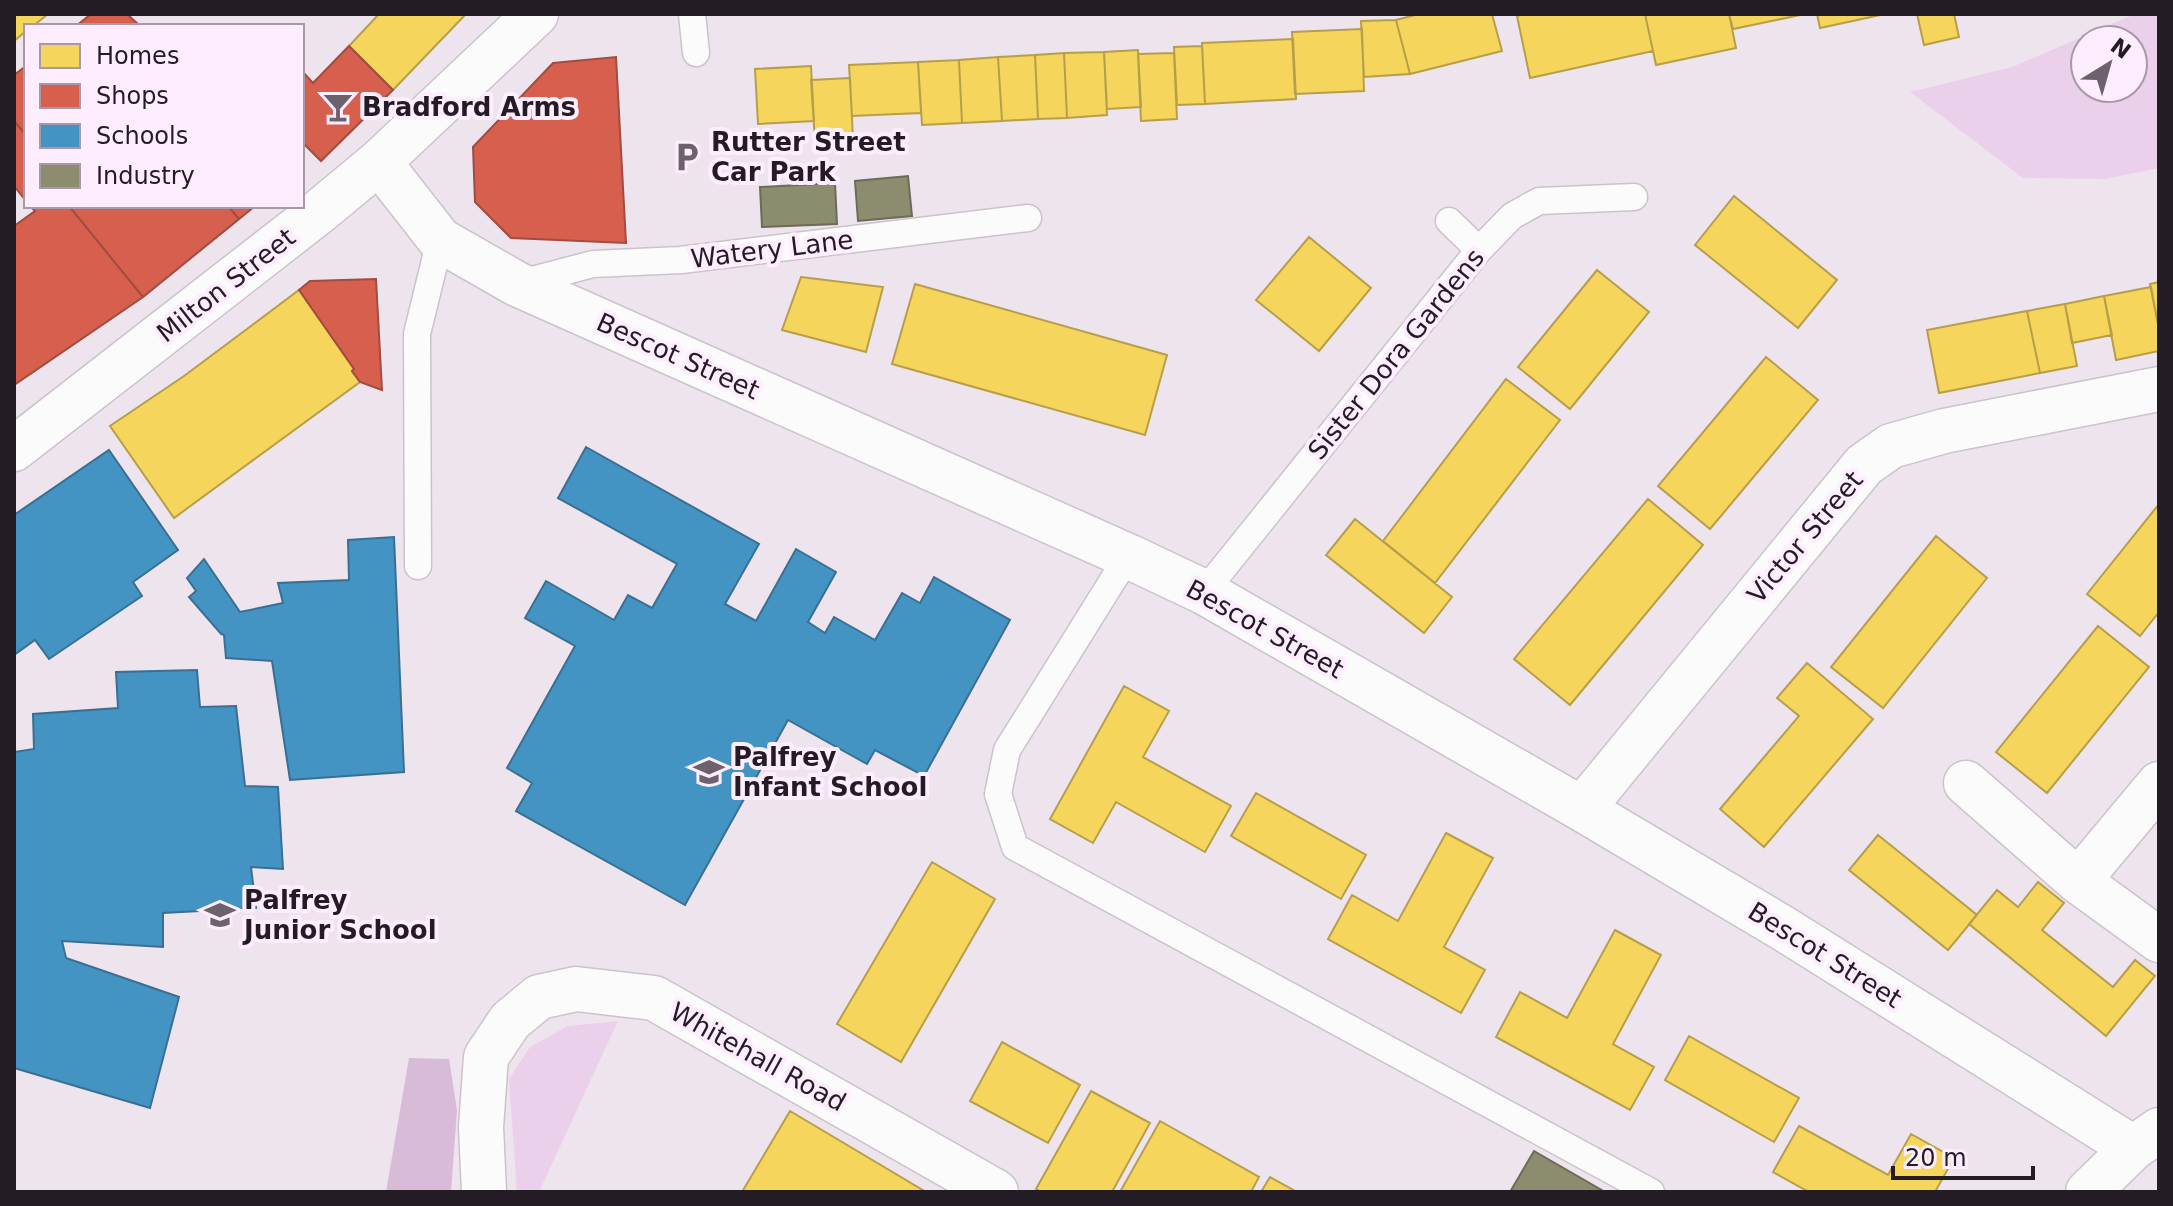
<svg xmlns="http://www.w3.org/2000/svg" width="2173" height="1206" font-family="'DejaVu Sans',sans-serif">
	<rect width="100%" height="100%" fill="#eee4ee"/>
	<path fill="#ebd0eb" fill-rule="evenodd" d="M 2135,14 L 2159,14 L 2159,168 L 2105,179 L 2023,178 L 1910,92 L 2012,67 ZM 2085,40 L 2133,40 L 2133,88 L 2085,88 Z
		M 618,1021 L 539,1192 L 517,1192 L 509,1079 L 530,1047 L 568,1026 Z"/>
	<path fill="#d7bbd7" d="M 409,1058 L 449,1059 L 457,1110 L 451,1192 L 386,1192 Z"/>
	<path fill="#f6d55c" stroke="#b79e4b" stroke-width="2" d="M 14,14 L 48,14 L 33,26 L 26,26 L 26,31 L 14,41 Z
		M 379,14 L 466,14 L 393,90 L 349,46 Z
		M 1419,14 L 1492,14 L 1502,51 L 1410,74 L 1396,20 Z
		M 1524,14 L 1645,14 L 1653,51 L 1530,78 L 1517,16 Z
		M 1645,14 L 1729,14 L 1736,48 L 1656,65 Z
		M 1729,14 L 1805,14 L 1733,29 Z
		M 1817,14 L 1885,14 L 1820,28 Z
		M 1917,14 L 1954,14 L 1959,37 L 1924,45 Z
		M 1396,20 L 1410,74 L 1364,77 L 1361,21 Z
		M 1362,29 L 1364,91 L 1295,94 L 1292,32 Z
		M 1293,39 L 1296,99 L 1205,104 L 1202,43 Z
		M 1202,46 L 1205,104 L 1177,105 L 1174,47 Z
		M 1138,50 L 1141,107 L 1107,109 L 1104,52 Z
		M 1104,52 L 1107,115 L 1067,118 L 1064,53 Z
		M 1064,53 L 1067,118 L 1038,119 L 1035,55 Z
		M 1174,53 L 1177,119 L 1141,121 L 1138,54 Z
		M 1035,55 L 1038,119 L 1002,121 L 998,57 Z
		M 998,57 L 1002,121 L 962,123 L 959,60 Z
		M 959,60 L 962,123 L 922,125 L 918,62 Z
		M 918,62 L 921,113 L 852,116 L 849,65 Z
		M 811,66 L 814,121 L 758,124 L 755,69 Z
		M 850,78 L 853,139 L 815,141 L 811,80 Z
		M 1734,196 L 1837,280 L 1798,328 L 1695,245 Z
		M 1309,237 L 1371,288 L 1319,351 L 1256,300 Z
		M 1597,270 L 1649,312 L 1570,409 L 1518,367 Z
		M 801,277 L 883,287 L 866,352 L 782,330 Z
		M 2159,282 L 2159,330 L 2150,284 Z
		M 915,284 L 1167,355 L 1145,435 L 892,364 Z
		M 2151,287 L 2159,330 L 2159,351 L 2116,360 L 2104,296 Z
		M 299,290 L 354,369 L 352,371 L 360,382 L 174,518 L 110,426 L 184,376 Z
		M 2104,296 L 2112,335 L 2072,343 L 2065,304 Z
		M 2065,304 L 2077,366 L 2040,373 L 2027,311 Z
		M 2027,311 L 2040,373 L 1939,393 L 1927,330 Z
		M 1766,357 L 1818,400 L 1710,529 L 1658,486 Z
		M 1506,379 L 1560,420 L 1435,583 L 1383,541 Z
		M 1648,499 L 1703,545 L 1570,705 L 1514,659 Z
		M 2159,504 L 2159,612 L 2140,636 L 2087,594 Z
		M 1355,519 L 1452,597 L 1424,633 L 1326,555 Z
		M 1936,536 L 1987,578 L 1883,708 L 1831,667 Z
		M 2098,626 L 2149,667 L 2047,793 L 1996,752 Z
		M 1807,663 L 1873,719 L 1764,847 L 1720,809 L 1799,716 L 1777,698 Z
		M 1124,686 L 1169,711 L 1143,757 L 1231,806 L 1205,852 L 1116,802 L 1093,843 L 1050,819 Z
		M 1256,793 L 1366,855 L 1341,899 L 1231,836 Z
		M 1446,833 L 1493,858 L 1444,947 L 1485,970 L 1461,1013 L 1328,939 L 1352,895 L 1398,921 Z
		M 1878,835 L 1977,915 L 1948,950 L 1849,870 Z
		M 932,862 L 995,899 L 901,1062 L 837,1024 Z
		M 2038,882 L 2064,903 L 2042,930 L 2113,987 L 2135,960 L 2155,976 L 2106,1036 L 1969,924 L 1997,890 L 2018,907 Z
		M 1615,930 L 1661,955 L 1613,1044 L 1654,1067 L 1630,1110 L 1496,1037 L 1520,992 L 1567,1018 Z
		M 1689,1036 L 1799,1098 L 1774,1142 L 1665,1080 Z
		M 1002,1042 L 1080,1085 L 1048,1143 L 970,1101 Z
		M 1091,1091 L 1150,1123 L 1112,1192 L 1041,1192 L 1036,1189 Z
		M 790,1111 L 926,1192 L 742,1192 Z
		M 1160,1121 L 1259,1177 L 1251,1192 L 1120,1192 Z
		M 1799,1126 L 1888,1175 L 1911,1134 L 1954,1158 L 1935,1192 L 1809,1192 L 1773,1172 Z
		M 1270,1177 L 1297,1192 L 1261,1192 Z"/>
	<path fill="#d6604d" stroke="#a14c41" stroke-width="2" d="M 91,14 L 127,14 L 140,26 L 76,26 Z
		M 349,46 L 393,90 L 321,161 L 302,142 L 302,71 L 313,83 Z
		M 616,57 L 626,243 L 511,238 L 475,202 L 473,147 L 553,63 Z
		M 26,66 L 26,135 L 14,121 L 14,75 Z
		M 14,121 L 26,135 L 26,201 L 14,186 Z
		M 30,206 L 69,206 L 143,297 L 14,385 L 14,226 L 35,211 Z
		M 69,206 L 228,206 L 239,219 L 143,297 Z
		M 228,206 L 255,206 L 239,219 Z
		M 376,279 L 382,390 L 360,382 L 352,371 L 354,369 L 299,290 L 310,281 Z"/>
	<path fill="#4393c3" stroke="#3a6f93" stroke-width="2" d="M 586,447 L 759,544 L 725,604 L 756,621 L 796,549 L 836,572 L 808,622 L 825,633 L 834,617 L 875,640 L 902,593 L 920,603 L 934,577 L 1010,620 L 924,776 L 875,750 L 867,764 L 788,720 L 685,905 L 516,811 L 532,783 L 507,768 L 575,646 L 525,618 L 546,581 L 614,620 L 628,595 L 652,608 L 677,564 L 558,498 Z
		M 109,450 L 178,550 L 133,582 L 142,596 L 49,659 L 35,640 L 14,655 L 14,515 Z
		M 394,537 L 404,772 L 290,780 L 272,661 L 226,658 L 224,635 L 221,634 L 189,597 L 196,591 L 187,578 L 204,559 L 240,612 L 283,603 L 278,583 L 349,580 L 348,540 Z
		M 197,670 L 200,707 L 236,706 L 245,786 L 278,787 L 283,869 L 251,867 L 256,908 L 163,913 L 163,947 L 62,941 L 66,958 L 179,997 L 150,1108 L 14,1068 L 14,752 L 34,749 L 33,714 L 118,708 L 116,672 Z"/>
	<path fill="#8c8c6e" stroke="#6d6a58" stroke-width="2" d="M 908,176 L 912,216 L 858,221 L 855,181 Z
		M 835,183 L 837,224 L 762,227 L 760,187 Z
		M 1534,1151 L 1605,1192 L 1510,1192 Z"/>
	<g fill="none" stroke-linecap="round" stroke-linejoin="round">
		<g stroke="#cbc3cb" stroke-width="29">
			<path id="lane" d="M 692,14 L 696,53
				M 1449,221 L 1479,250
				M 517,284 L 593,264 L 681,260 L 1028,218
				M 1128,556 L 1007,750 L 998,794 L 1015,847 L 1651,1192
				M 418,566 L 417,334 L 440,240
				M 1204,592 L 1479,250 L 1512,216 L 1539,201 L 1634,197"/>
		</g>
		<g stroke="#cbc3cb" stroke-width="47">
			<path id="street" d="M 379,162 L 440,240 L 517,284 L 1128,556 L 1204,592 L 1582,809 L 1781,927 L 2133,1148
				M 14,449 L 320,211 L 379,162 L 536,14
				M 1966,783 L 2078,881 L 2159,940
				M 1582,809 L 1864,465 L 1891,446 L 1944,431 L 2159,389
				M 2078,881 L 2159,784
				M 484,1192 L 481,1127 L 486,1057 L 510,1021 L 539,997 L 576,989 L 654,998 L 996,1192
				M 2088,1192 L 2133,1148 L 2159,1130"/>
		</g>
		<use href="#lane" stroke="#fcfbfc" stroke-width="26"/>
		<use href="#street" stroke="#fcfbfc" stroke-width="44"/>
	</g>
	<defs>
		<g id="bar-bare" transform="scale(2.4)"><path d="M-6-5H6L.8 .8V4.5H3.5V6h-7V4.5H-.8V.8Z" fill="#6b626b" stroke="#feedfe" stroke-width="2.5" paint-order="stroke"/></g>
		<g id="parking-bare" transform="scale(2.4)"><path d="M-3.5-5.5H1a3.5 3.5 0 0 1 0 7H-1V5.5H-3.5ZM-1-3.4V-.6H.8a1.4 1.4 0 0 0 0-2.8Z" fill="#6b626b" stroke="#feedfe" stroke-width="2.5" paint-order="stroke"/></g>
		<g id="school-bare" transform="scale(2.4)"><path d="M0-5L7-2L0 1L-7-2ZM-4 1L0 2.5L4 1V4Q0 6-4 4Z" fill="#6b626b" stroke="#feedfe" stroke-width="2.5" paint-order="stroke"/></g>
	</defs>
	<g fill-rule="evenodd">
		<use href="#bar-bare" x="338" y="107"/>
		<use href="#parking-bare" x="687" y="157"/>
		<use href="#school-bare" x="709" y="772"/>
		<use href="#school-bare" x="220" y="915"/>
	</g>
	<g text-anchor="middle" stroke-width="8" stroke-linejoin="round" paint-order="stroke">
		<g font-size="26" font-weight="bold" fill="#241c24" stroke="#feedfe" text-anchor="start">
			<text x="362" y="116">Bradford Arms</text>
			<text x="711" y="151">Rutter Street<tspan x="711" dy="30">Car Park</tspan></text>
			<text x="733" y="766">Palfrey<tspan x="733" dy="30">Infant School</tspan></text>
			<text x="244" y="909">Palfrey<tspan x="244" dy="30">Junior School</tspan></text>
		</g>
		<g font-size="26" fill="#241c24" stroke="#feedfe">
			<text transform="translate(772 249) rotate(-7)" y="9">Watery Lane</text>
			<text transform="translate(226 285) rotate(-38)" y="9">Milton Street</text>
			<text transform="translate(1396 354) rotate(-51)" y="9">Sister Dora Gardens</text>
			<text transform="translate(678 356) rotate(24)" y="9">Bescot Street</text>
			<text transform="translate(1805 537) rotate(-50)" y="9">Victor Street</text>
			<text transform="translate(1265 629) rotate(29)" y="9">Bescot Street</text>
			<text transform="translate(1825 955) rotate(32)" y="9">Bescot Street</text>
			<text transform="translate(758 1057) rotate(29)" y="9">Whitehall Road</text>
		</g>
	</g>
	<rect width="2173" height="1206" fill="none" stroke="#241c24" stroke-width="32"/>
	<rect x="24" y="24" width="280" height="184" fill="#feedfe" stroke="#a799a7" stroke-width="2"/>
	<rect x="40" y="44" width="40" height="24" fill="#f6d55c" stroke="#a799a7" stroke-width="2"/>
	<text x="96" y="64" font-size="24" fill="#241c24">Homes</text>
	<rect x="40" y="84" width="40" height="24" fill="#d6604d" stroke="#a799a7" stroke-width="2"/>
	<text x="96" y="104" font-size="24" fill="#241c24">Shops</text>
	<rect x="40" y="124" width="40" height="24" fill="#4393c3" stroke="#a799a7" stroke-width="2"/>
	<text x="96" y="144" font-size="24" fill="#241c24">Schools</text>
	<rect x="40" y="164" width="40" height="24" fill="#8c8c6e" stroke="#a799a7" stroke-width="2"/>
	<text x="96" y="184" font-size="24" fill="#241c24">Industry</text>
	<g transform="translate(2109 64) rotate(37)"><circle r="38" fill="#feedfe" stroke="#a799a7" stroke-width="2"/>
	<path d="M0-6L14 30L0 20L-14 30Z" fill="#6b626b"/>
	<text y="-12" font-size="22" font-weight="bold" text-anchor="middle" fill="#241c24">N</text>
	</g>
	<path d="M1893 1166v12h140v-12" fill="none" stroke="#241c24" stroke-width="4"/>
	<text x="1905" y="1166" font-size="24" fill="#241c24" stroke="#feedfe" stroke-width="6" paint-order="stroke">20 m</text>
</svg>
